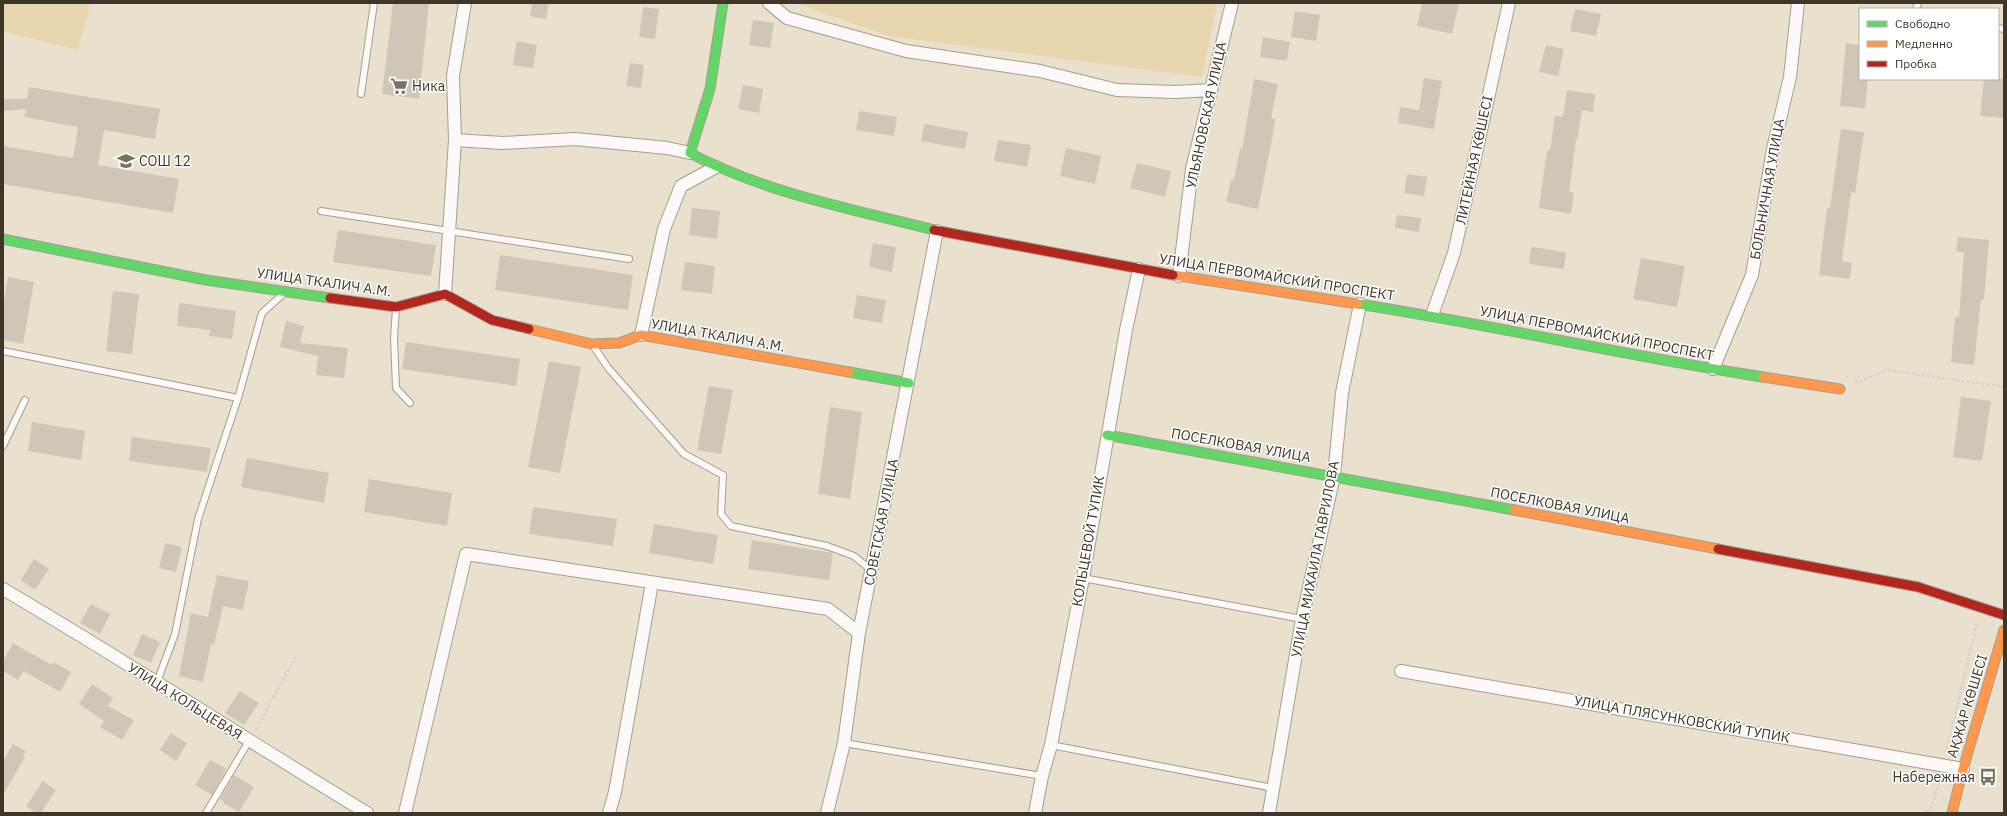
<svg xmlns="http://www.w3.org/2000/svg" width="2007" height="816" font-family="'IBM Plex Sans',sans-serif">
	<rect width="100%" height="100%" fill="#e9e1ce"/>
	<path fill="#e8d7ae" d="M 3,3 L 91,3 L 78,50 L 3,31 Z
		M 795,3 L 1217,3 L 1202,77 L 888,36 Z"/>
	<path fill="#cec7b7" d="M 393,3 L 429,3 L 419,99 L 382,94 Z
		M 532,3 L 549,3 L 546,19 L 530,16 Z
		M 1422,3 L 1459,3 L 1452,34 L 1417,26 Z
		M 643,7 L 659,9 L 655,39 L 639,37 Z
		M 1575,9 L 1601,14 L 1596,36 L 1570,31 Z
		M 1295,11 L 1320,15 L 1316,41 L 1291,37 Z
		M 753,20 L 774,23 L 770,48 L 749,45 Z
		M 1263,37 L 1290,42 L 1287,61 L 1260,57 Z
		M 517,41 L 537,45 L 533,68 L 513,65 Z
		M 1846,43 L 1860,45 L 1860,79 L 1868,79 L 1865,108 L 1840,106 Z
		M 1546,45 L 1564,49 L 1558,76 L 1539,72 Z
		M 630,63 L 644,65 L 641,88 L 626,86 Z
		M 1424,78 L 1442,81 L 1434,129 L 1398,123 L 1400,107 L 1419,110 Z
		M 1254,79 L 1278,84 L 1271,118 L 1275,119 L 1273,134 L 1258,209 L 1226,202 L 1231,180 L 1234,180 L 1240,148 L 1242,149 Z
		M 1984,79 L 2004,79 L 2004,118 L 1980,116 Z
		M 743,85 L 763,89 L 759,113 L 738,109 Z
		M 29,87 L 160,109 L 155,139 L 104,130 L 98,165 L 179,179 L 173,213 L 3,184 L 3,146 L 73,158 L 78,127 L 24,117 L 26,109 L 3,111 L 3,99 L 27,99 Z
		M 1567,90 L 1595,94 L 1593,112 L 1582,110 L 1577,140 L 1576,140 L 1569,192 L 1574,193 L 1571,214 L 1539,208 L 1547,150 L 1550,151 L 1555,116 L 1563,117 Z
		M 859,111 L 897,117 L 894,136 L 856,130 Z
		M 924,124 L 968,132 L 965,149 L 921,141 Z
		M 1841,129 L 1864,132 L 1855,193 L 1851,192 L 1842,261 L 1852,263 L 1850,279 L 1819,275 L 1827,208 L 1830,208 Z
		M 998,140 L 1031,145 L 1027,167 L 994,161 Z
		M 1066,148 L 1101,156 L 1095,184 L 1060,176 Z
		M 1137,163 L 1171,171 L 1165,197 L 1130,188 Z
		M 1407,174 L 1427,177 L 1424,196 L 1404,193 Z
		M 692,208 L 720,211 L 717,239 L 689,235 Z
		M 1397,215 L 1421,218 L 1419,232 L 1395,228 Z
		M 338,230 L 436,245 L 431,276 L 333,262 Z
		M 1958,237 L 1989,240 L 1984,300 L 1981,299 L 1974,365 L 1951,362 L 1955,317 L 1959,317 L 1964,252 L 1956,251 Z
		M 873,243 L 896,247 L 892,272 L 869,267 Z
		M 1531,247 L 1566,252 L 1564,269 L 1529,264 Z
		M 500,255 L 633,275 L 628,310 L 495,290 Z
		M 1641,258 L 1685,266 L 1677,307 L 1633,299 Z
		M 685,262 L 715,266 L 712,294 L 681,290 Z
		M 8,277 L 34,282 L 23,344 L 3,340 L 3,307 Z
		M 113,291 L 139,294 L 132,354 L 106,351 Z
		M 857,295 L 886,300 L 882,323 L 853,318 Z
		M 179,303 L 236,311 L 232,339 L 209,336 L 210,330 L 177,326 Z
		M 286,321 L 304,326 L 300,343 L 348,348 L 344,378 L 316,375 L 318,356 L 280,347 Z
		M 406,342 L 520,359 L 516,386 L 402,369 Z
		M 549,361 L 581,367 L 560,473 L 528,467 Z
		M 709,386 L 733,390 L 721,454 L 697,450 Z
		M 1961,397 L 1991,401 L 1982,461 L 1953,457 Z
		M 830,407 L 862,412 L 850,499 L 818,494 Z
		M 32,422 L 85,431 L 81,460 L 28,451 Z
		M 132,437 L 211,448 L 207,472 L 129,461 Z
		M 247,458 L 329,473 L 324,503 L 241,487 Z
		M 369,479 L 452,493 L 447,526 L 364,512 Z
		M 533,507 L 617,519 L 613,546 L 529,534 Z
		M 654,524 L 718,535 L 713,564 L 649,553 Z
		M 752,540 L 833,553 L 829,580 L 748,569 Z
		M 165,543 L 182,547 L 176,572 L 159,568 Z
		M 34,559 L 49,569 L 35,590 L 21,580 Z
		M 217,575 L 249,581 L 243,610 L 223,606 L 214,645 L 211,644 L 203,682 L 179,676 L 191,613 L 208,617 Z
		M 91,604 L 110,614 L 100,634 L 80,623 Z
		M 142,634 L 160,642 L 151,663 L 133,655 Z
		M 13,643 L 52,665 L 54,662 L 71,672 L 60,692 L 24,671 L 18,680 L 3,671 L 3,661 Z
		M 92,684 L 113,698 L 108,706 L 134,720 L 122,740 L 100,727 L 104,721 L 79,704 Z
		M 240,691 L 259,703 L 244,725 L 225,713 Z
		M 171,733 L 187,743 L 176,761 L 160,750 Z
		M 13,744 L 26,751 L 23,756 L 25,757 L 3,795 L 3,762 Z
		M 210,760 L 225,768 L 226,770 L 212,795 L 195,785 Z
		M 234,775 L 254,787 L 239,812 L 223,803 L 224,802 L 220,799 Z
		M 43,781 L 56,790 L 41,813 L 36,813 L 26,806 Z"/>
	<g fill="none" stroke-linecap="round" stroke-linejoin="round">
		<g stroke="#a49e8f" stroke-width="8">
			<path id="lane" d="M 1916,9 L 1918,3
				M 1998,28 L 2004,29
				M 361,94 L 374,3
				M 321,211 L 629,259
				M 396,308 L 394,338 L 396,388 L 410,403
				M 594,347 L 609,369 L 684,454 L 723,475 L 721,514 L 731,526 L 827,546 L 854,556 L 871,570
				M 3,351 L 238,398
				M 3,446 L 25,400
				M 1083,578 L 1302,619
				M 157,682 L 175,634 L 198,519 L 238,398 L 262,313 L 282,295
				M 844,743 L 1042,776
				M 1051,745 L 1273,788
				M 206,813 L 249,741"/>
		</g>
		<g stroke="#a49e8f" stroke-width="14">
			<path id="street" d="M 769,3 L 787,18 L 906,51 L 1040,71 L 1117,90 L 1175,92 L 1211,90
				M 455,140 L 503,143 L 575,139 L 667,148 L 690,153
				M 1179,276 L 1192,169 L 1232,3
				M 445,294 L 455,140 L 453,76 L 465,3
				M 1432,315 L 1454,253 L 1509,3
				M 641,335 L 664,229 L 681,186 L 716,167
				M 1713,369 L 1752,275 L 1773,149 L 1790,77 L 1798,3
				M 3,589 C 126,661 245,739 367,813
				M 1401,671 L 1963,769
				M 405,813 L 466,554 L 828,609 L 859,633
				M 609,813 L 615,792 L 652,583
				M 827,813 L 844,743 L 859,633 L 937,231
				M 1035,813 L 1042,776 L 1051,745 L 1083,578 L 1126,330 L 1139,269
				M 1269,813 L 1302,619 L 1334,476 L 1342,393 L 1360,304"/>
		</g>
		<g stroke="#a49e8f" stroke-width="11">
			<path id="fast" d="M 723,3 L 710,89 L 690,153 C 765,193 853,209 934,230
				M 3,239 L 206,280 L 330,298
				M 1358,304 C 1494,325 1627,356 1763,377
				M 849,372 L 909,383
				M 1107,435 L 1514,510"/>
		</g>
		<g stroke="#a49e8f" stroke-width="11">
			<path id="slow" d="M 1173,275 L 1358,304
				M 529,329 L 592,344 L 619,343 L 641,335 L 849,372
				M 1763,377 L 1840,389
				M 1514,510 L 1718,549
				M 1952,813 L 1963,769 L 2004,630"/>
		</g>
		<g stroke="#a49e8f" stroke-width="11">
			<path id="jam" d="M 934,230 L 1173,275
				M 330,298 L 396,307 L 445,294 L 492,320 L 529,329
				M 1718,549 L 1918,587 L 2004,615"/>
		</g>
		<path stroke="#d5d3ce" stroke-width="2.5" stroke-dasharray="3 2" stroke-linecap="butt" d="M 1855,383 L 1887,370 L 2004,387
			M 256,729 L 296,657
			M 1946,753 L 1977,623
			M 1927,813 L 1932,806 L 1940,777"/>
		<use href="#lane" stroke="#fcfaf8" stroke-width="6"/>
		<use href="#street" stroke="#fcfaf8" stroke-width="12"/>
		<use href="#fast" stroke="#63d668" stroke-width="9"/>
		<use href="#slow" stroke="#ff974d" stroke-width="9"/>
		<use href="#jam" stroke="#b3261e" stroke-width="9"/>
	</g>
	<defs>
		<g id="supermarket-bare" transform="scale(1.38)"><path d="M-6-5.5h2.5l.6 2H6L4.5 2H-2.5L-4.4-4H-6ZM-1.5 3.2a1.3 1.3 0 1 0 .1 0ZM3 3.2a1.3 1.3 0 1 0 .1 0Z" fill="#7a7263" stroke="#fff" stroke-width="2.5" paint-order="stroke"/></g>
		<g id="school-bare" transform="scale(1.38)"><path d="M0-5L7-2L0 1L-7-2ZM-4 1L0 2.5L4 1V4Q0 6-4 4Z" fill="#7a7263" stroke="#fff" stroke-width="2.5" paint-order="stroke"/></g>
		<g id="bus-bare" transform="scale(1.38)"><path d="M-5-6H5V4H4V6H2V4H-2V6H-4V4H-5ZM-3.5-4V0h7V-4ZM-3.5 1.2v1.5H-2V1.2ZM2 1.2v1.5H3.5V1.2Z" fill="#7a7263" stroke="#fff" stroke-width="2.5" paint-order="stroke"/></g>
	</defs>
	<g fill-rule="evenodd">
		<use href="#supermarket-bare" x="399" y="86"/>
		<use href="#school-bare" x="126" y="161"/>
		<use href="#bus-bare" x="1988" y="777"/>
	</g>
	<g text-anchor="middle" stroke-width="3" stroke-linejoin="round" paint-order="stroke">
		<g font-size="14" fill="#3e3729" stroke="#fff" text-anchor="start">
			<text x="412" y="91">Ника</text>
			<text x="139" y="166">СОШ 12</text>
			<text x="1975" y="782" text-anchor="end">Набережная</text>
		</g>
		<g font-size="14" fill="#3e3729" stroke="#fff">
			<text transform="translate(1206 115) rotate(-78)" y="5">УЛЬЯНОВСКАЯ УЛИЦА</text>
			<text transform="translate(1474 160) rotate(-78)" y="5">ЛИТЕЙНАЯ КӨШЕСІ</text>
			<text transform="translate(1767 189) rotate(-80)" y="5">БОЛЬНИЧНАЯ УЛИЦА</text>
			<text transform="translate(1277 277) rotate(9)" y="5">УЛИЦА ПЕРВОМАЙСКИЙ ПРОСПЕКТ</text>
			<text transform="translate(324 282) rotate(8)" y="5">УЛИЦА ТКАЛИЧ А.М.</text>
			<text transform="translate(1597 333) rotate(11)" y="5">УЛИЦА ПЕРВОМАЙСКИЙ ПРОСПЕКТ</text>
			<text transform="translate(718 335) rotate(10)" y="5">УЛИЦА ТКАЛИЧ А.М.</text>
			<text transform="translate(1241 445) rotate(10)" y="5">ПОСЕЛКОВАЯ УЛИЦА</text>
			<text transform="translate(1560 505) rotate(11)" y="5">ПОСЕЛКОВАЯ УЛИЦА</text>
			<text transform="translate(881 522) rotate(-79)" y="5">СОВЕТСКАЯ УЛИЦА</text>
			<text transform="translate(1088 541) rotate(-80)" y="5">КОЛЬЦЕВОЙ ТУПИК</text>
			<text transform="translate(1315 559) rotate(-79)" y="5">УЛИЦА МИХАИЛА ГАВРИЛОВА</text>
			<text transform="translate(185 701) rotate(32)" y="5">УЛИЦА КОЛЬЦЕВАЯ</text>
			<text transform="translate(1967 706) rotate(-73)" y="5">АҚЖАР КӨШЕСІ</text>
			<text transform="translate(1682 719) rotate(10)" y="5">УЛИЦА ПЛЯСУНКОВСКИЙ ТУПИК</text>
		</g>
	</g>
	<rect width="2007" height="816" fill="none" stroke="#3e3729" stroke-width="8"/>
	<rect x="1859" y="8" width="140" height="72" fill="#ffffff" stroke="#b2afa9"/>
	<rect x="1867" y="21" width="20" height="6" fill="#63d668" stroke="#b2afa9"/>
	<text x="1895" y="28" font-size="12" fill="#3e3729">Свободно</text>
	<rect x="1867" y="41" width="20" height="6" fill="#ff974d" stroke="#b2afa9"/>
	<text x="1895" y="48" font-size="12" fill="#3e3729">Медленно</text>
	<rect x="1867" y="61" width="20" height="6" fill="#b3261e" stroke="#b2afa9"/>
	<text x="1895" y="68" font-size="12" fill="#3e3729">Пробка</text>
</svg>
